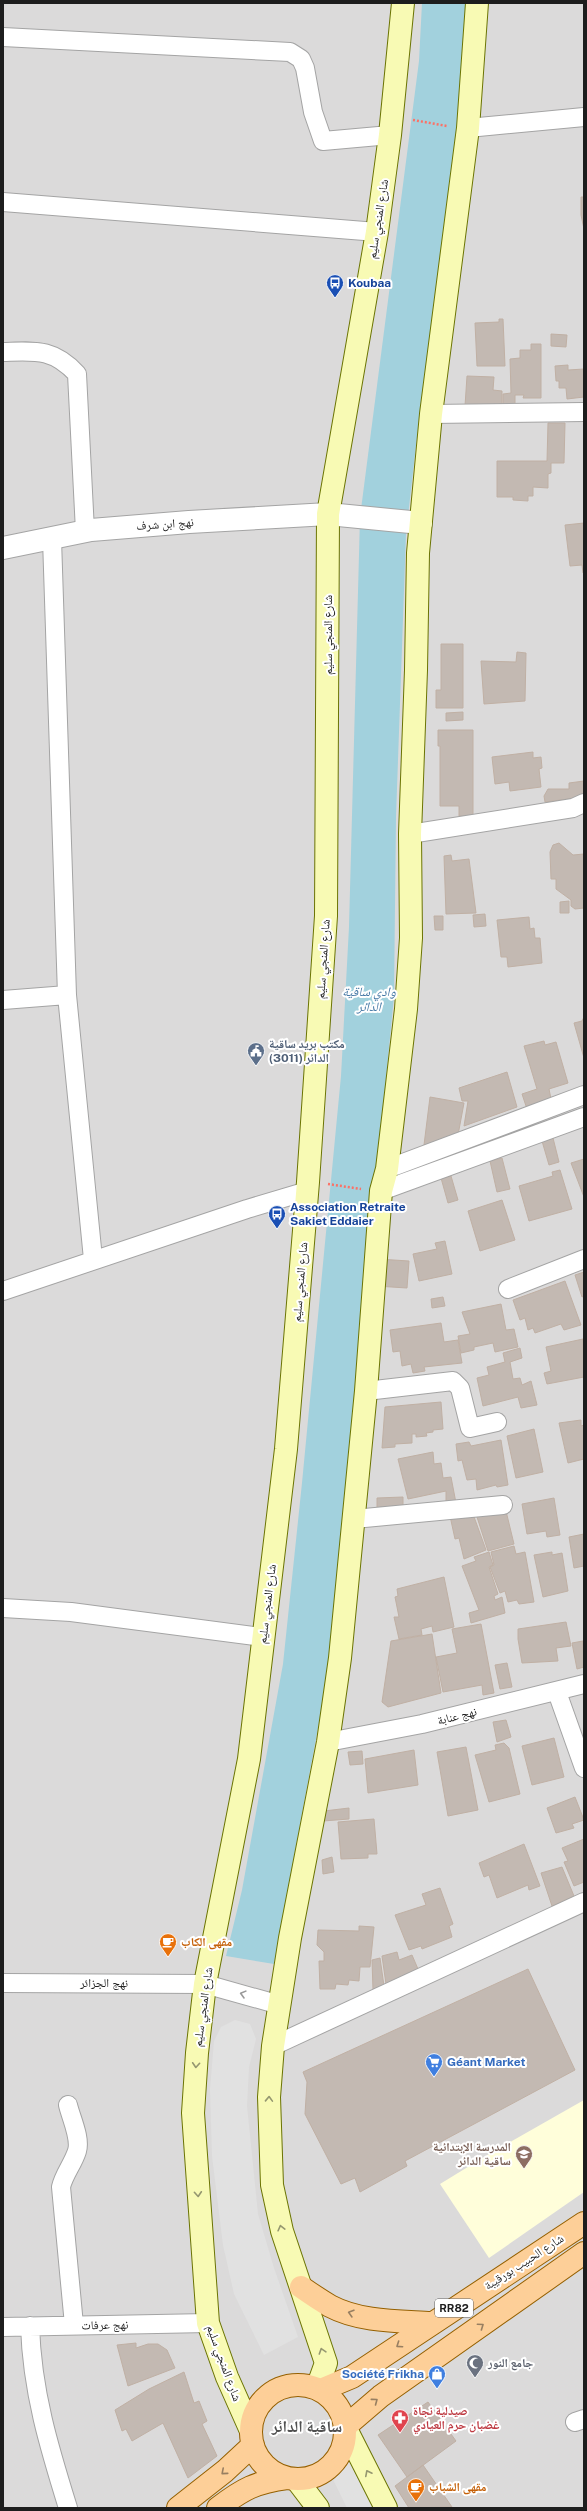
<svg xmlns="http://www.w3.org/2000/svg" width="587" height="2511" font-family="'Public Sans','Noto Naskh Arabic',sans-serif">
	<rect width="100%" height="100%" fill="#eeeae2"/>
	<path fill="#dbdada" d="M 3,3 L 584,3 L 584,2508 L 3,2508 Z"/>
	<path fill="#fffeda" d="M 584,2100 L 584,2192 L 489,2258 L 440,2184 L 489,2154 Z"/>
	<path fill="#e1e1e1" d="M 235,2020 L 250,2024 L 256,2039 L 249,2067 L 247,2106 L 258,2214 L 274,2268 L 298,2337 L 264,2355 L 234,2294 L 223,2245 L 212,2156 L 210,2089 L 214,2041 L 221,2027 Z
		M 353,2448 L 380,2508 L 347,2508 L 324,2461 Z"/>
	<path fill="#a2d1dd" d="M 422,3 L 469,3 L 469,32 L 420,410 L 406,534 L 396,817 L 394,996 L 329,1669 L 274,1964 L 226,1956 L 242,1890 L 283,1664 L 302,1483 L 341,1076 L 349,927 L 360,517 L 419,61 Z"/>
	<path fill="#c3b9b2" stroke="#c0b0a4" d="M 581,197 L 584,197 L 584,229 L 581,215 Z
		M 499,319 L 503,319 L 505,366 L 477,366 L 475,323 L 499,322 Z
		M 551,334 L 567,335 L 566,347 L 551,346 Z
		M 531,344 L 541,344 L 541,398 L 523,398 L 524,395 L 515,395 L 515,404 L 503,404 L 503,394 L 511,393 L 510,359 L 520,358 L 520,350 L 531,350 Z
		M 568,365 L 568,370 L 584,369 L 584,397 L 567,399 L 566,388 L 559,388 L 559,381 L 556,381 L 555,366 Z
		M 467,376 L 494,377 L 493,390 L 502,391 L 502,404 L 465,406 Z
		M 548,423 L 565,423 L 564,463 L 551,463 L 551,473 L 548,474 L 548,488 L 533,487 L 533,496 L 528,496 L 528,501 L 513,500 L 513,497 L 497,497 L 497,461 L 547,461 Z
		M 584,523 L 584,573 L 583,573 L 582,565 L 570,566 L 565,525 Z
		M 441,644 L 463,644 L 463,708 L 436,708 L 436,690 L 441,690 Z
		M 517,652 L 526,653 L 525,701 L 484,704 L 481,661 L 516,662 Z
		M 463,712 L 463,720 L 446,721 L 446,713 Z
		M 438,730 L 473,730 L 473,817 L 459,816 L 459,806 L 440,806 L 440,746 L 438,746 Z
		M 533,752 L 533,758 L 541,757 L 542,768 L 539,769 L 541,787 L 510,791 L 509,782 L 495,784 L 492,757 Z
		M 584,781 L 584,797 L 545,802 L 544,796 L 548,789 L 569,789 L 569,783 Z
		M 559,843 L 573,855 L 584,854 L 584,908 L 575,909 L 571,906 L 571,900 L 556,889 L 556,879 L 551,879 L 550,852 L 553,845 Z
		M 451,855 L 452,861 L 469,859 L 476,913 L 446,914 L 444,856 Z
		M 569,901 L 569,913 L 560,913 L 560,902 Z
		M 485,914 L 486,926 L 474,927 L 473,915 Z
		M 434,916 L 443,916 L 443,930 L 435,930 Z
		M 529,917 L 530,929 L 534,928 L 535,938 L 540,938 L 542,963 L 508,967 L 507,957 L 501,957 L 497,920 Z
		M 584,1017 L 584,1058 L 574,1023 L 582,1021 Z
		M 544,1041 L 545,1045 L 556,1042 L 568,1083 L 549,1089 L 551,1099 L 527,1109 L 522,1094 L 537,1089 L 524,1046 Z
		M 507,1072 L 517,1107 L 464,1126 L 468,1101 L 462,1101 L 459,1088 Z
		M 430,1097 L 464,1103 L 458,1135 L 430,1145 L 424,1145 Z
		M 553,1138 L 559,1162 L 549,1165 L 542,1141 Z
		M 502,1158 L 510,1189 L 497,1192 L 490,1161 Z
		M 584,1159 L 584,1197 L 571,1163 Z
		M 560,1170 L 572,1209 L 529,1221 L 519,1186 L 553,1176 L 552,1172 Z
		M 451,1176 L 458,1200 L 448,1203 L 441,1178 Z
		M 502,1200 L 515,1240 L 480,1251 L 468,1211 Z
		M 445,1241 L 452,1274 L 419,1281 L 413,1254 L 437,1249 L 435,1243 Z
		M 378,1259 L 409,1261 L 407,1288 L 376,1286 Z
		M 584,1272 L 584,1296 L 582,1297 L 575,1275 Z
		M 565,1281 L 581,1325 L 564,1330 L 561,1324 L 535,1333 L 533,1328 L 528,1330 L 525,1318 L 520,1320 L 513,1300 Z
		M 443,1297 L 445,1306 L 432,1308 L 431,1299 Z
		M 501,1304 L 506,1330 L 514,1329 L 518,1347 L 495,1352 L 493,1343 L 474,1347 L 474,1350 L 461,1353 L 458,1336 L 470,1334 L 462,1312 Z
		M 441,1323 L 444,1342 L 458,1340 L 462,1363 L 424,1367 L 425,1371 L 413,1373 L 411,1364 L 402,1366 L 400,1351 L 393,1352 L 390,1330 Z
		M 583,1339 L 584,1377 L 547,1384 L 544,1373 L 551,1371 L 546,1347 Z
		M 520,1348 L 522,1358 L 510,1362 L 513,1379 L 520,1378 L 522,1385 L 531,1381 L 537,1405 L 521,1408 L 518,1397 L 483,1406 L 477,1378 L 489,1375 L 487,1367 L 505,1362 L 503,1353 Z
		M 441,1402 L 443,1429 L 433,1430 L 433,1432 L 426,1433 L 427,1436 L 416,1437 L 416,1434 L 412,1434 L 412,1443 L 395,1444 L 395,1447 L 382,1448 L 385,1407 Z
		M 581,1420 L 581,1426 L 584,1425 L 584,1459 L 568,1463 L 559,1423 Z
		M 534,1429 L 543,1472 L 516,1478 L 507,1436 Z
		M 501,1440 L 508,1485 L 497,1487 L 496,1485 L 477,1490 L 476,1479 L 467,1480 L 462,1460 L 458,1461 L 456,1444 L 469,1442 L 471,1446 Z
		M 433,1452 L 434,1464 L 441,1463 L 443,1478 L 451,1477 L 456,1503 L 446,1503 L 446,1491 L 408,1499 L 398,1459 Z
		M 403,1497 L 403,1507 L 377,1509 L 377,1498 Z
		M 554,1498 L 560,1535 L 547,1537 L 546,1531 L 527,1534 L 522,1504 Z
		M 506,1511 L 514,1544 L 488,1551 L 476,1514 Z
		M 473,1514 L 486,1550 L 464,1559 L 459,1538 L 455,1539 L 450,1516 Z
		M 584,1534 L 584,1566 L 574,1568 L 569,1537 Z
		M 514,1546 L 516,1554 L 525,1552 L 534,1602 L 519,1604 L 517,1600 L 508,1602 L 505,1591 L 500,1593 L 490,1567 L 494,1565 L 491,1552 Z
		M 489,1552 L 493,1565 L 489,1567 L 498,1594 L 494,1596 L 495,1600 L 502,1597 L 505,1613 L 471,1623 L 469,1613 L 479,1610 L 462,1566 L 476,1561 L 474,1557 Z
		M 552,1552 L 552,1555 L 562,1553 L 568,1591 L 543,1597 L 534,1555 Z
		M 444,1577 L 454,1627 L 433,1632 L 432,1626 L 421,1629 L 422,1635 L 399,1639 L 394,1617 L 399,1617 L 395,1597 L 398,1596 L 397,1589 Z
		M 566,1622 L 571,1646 L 556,1648 L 558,1661 L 522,1663 L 518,1639 L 518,1629 Z
		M 481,1624 L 494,1693 L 483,1695 L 482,1685 L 443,1692 L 436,1657 L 457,1653 L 452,1629 Z
		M 432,1634 L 441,1693 L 388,1707 L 382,1702 L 391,1641 Z
		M 583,1641 L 584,1667 L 577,1669 L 572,1643 Z
		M 507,1663 L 512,1687 L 500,1689 L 495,1665 Z
		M 506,1720 L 511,1737 L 497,1742 L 493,1722 Z
		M 554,1738 L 564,1777 L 532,1785 L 522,1746 Z
		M 504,1743 L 509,1748 L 520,1794 L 489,1802 L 475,1755 L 496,1750 L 495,1745 Z
		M 466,1747 L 478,1810 L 448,1816 L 437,1752 Z
		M 414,1750 L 418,1785 L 368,1793 L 365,1759 Z
		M 362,1751 L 363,1764 L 350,1765 L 348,1752 Z
		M 575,1797 L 584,1820 L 572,1824 L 574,1828 L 556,1833 L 547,1808 Z
		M 349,1808 L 349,1819 L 323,1821 L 324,1811 Z
		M 374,1819 L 377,1854 L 368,1854 L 368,1858 L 341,1859 L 338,1822 Z
		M 584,1839 L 584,1882 L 574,1886 L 564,1862 L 568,1861 L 562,1848 Z
		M 524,1844 L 540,1886 L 529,1890 L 528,1885 L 497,1898 L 489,1875 L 484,1877 L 479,1863 Z
		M 332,1857 L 334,1872 L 323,1874 L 322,1860 Z
		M 562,1867 L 574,1896 L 552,1906 L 541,1873 Z
		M 440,1888 L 453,1924 L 449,1926 L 452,1937 L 422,1949 L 421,1946 L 409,1950 L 395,1915 L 426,1905 L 422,1894 Z
		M 359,1926 L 374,1927 L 370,1967 L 360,1967 L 359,1981 L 349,1980 L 348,1985 L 336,1984 L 335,1989 L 320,1989 L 319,1961 L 324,1961 L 324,1952 L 317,1945 L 318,1930 L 359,1931 Z
		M 397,1952 L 399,1960 L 412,1955 L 418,1969 L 386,1984 L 382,1956 Z
		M 380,1958 L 384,1986 L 373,1990 L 372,1960 Z
		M 528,1969 L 575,2070 L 405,2161 L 407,2166 L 360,2192 L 355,2178 L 341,2184 L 305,2114 L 307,2082 L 303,2072 Z
		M 136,2343 L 136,2348 L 148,2344 L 158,2344 L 167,2350 L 175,2368 L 128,2386 L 117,2345 Z
		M 184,2372 L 194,2403 L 199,2401 L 207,2421 L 202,2424 L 217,2456 L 188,2478 L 163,2423 L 132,2441 L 126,2429 L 122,2431 L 115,2410 L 149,2389 Z
		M 428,2402 L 456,2441 L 407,2477 L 378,2435 Z
		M 423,2465 L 452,2507 L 409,2508 L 395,2486 Z"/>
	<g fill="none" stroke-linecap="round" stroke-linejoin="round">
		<g stroke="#a4a4a4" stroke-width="20">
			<path id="minor" d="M 3,37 L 290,52 L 301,59 L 305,68 L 313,112 L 323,141 L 390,135
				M 468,128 L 584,117
				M 3,202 L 377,232
				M 3,352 C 35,351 53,348 77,374 L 85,531
				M 431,414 L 584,412
				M 52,539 L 67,995 L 93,1259
				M 410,834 L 573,808 L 584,803
				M 3,1000 L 67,995
				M 387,1169 L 584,1095
				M 381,1191 L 584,1117
				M 508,1289 L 584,1259
				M 3,1291 L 247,1209 L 307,1191
				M 366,1391 L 453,1381 L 460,1388 L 470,1428 L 497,1422
				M 354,1519 L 503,1505
				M 3,1608 L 71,1612 L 262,1637
				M 557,1692 L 584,1768
				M 328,1742 L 422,1724 L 584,1684
				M 3,1983 L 205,1984 L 280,2005
				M 273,2046 L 584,1902
				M 68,2105 C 71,2118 81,2138 77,2151 C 73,2164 64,2174 61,2187 L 74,2325
				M 30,2326 C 32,2391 49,2447 68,2508
				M 3,2327 L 208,2323
				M 575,2422 L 584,2419"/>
		</g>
		<g stroke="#a4a4a4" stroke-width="24">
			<path id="tertiary" d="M 3,548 L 91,530 L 189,522 L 328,514 L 421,523"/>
		</g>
		<g stroke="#6b7403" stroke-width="24">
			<path id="secondary" d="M 317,2388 L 326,2363 L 282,2231 L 272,2185 L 269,2097 L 273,2046 L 290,1938 L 328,1742 L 340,1658 L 366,1391 L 381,1191 L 387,1169 L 406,1009 L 411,938 L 410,834 L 416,670 L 418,553 L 431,414 L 468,128 L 477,3
				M 346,2429 L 386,2508
				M 251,2431 L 227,2377 L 208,2323 L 193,2113 L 197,2053 L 205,1984 L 249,1759 L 286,1449 L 308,1182 L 326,916 L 328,514 L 377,232 L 390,135 L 403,3
				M 296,2479 L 318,2508"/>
		</g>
		<g stroke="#956000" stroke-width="24">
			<path id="primary" d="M 301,2287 C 311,2294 320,2300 330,2306 C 360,2322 398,2321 431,2323
				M251 2432a47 47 0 1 1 94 0a47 47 0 1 1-94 0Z
				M 321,2390 L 352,2377 L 584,2223
				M 346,2426 L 381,2396 L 584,2253
				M 178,2508 L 225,2471 L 253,2445
				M 218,2508 C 243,2489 256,2482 287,2478"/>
		</g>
		<path stroke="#fc7166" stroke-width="2.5" stroke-dasharray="2 2" stroke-linecap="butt" d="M 413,120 L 447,126
			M 328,1184 L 361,1189"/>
		<use href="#minor" stroke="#fff" stroke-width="18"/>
		<use href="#tertiary" stroke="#fff" stroke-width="22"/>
		<use href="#secondary" stroke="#f8fab4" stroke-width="22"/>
		<use href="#primary" stroke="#fdcf98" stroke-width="22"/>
	</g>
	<defs><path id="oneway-chevron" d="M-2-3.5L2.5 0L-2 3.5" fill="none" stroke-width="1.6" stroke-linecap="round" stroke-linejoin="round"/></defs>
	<use stroke="#999" href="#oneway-chevron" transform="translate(243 1994) rotate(-165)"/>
	<g stroke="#959770">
		<use href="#oneway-chevron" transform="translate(196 2065) rotate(94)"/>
		<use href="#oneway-chevron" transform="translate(269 2099) rotate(-88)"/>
		<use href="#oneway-chevron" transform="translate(198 2194) rotate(86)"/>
		<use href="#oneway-chevron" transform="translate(281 2228) rotate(-104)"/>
		<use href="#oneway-chevron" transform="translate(322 2351) rotate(-108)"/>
		<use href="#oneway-chevron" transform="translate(368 2473) rotate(-117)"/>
	</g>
	<g stroke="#987f61">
		<use href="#oneway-chevron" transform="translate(351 2313) rotate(-164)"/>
		<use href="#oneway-chevron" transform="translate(481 2326) rotate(-35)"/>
		<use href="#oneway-chevron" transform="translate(399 2345) rotate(146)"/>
		<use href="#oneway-chevron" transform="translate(375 2401) rotate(-37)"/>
		<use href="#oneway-chevron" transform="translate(224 2472) rotate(139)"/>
	</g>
	<defs>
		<g id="bus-pin" transform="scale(0.9)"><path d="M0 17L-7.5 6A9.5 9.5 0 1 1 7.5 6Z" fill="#1a4fb4" stroke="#fff"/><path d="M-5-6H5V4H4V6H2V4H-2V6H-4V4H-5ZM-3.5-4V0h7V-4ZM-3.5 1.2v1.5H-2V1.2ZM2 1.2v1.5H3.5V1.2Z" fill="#fff"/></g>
		<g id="civic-pin" transform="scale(0.9)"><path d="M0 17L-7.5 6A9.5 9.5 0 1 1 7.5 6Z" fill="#5c6f8a" stroke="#fff"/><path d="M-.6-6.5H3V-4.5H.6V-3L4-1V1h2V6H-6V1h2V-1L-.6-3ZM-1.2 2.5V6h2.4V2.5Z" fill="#fff"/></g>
		<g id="cafe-pin" transform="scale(0.9)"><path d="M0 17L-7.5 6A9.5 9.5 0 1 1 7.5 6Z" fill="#e8710a" stroke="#fff"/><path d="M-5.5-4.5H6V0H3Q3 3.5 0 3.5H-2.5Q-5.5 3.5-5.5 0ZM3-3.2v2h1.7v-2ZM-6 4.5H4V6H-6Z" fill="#fff"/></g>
		<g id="supermarket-pin" transform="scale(0.9)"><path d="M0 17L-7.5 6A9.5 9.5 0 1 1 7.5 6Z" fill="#3f7fe0" stroke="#fff"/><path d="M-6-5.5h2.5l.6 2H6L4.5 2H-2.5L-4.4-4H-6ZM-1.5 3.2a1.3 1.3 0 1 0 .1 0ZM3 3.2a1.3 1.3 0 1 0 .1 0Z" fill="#fff"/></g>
		<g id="school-pin" transform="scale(0.9)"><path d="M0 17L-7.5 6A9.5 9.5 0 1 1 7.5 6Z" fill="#8d6e63" stroke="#fff"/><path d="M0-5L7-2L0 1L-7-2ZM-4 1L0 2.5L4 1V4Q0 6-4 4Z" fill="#fff"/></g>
		<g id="mosque-pin" transform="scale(0.9)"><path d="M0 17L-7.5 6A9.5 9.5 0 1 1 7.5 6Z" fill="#6b7280" stroke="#fff"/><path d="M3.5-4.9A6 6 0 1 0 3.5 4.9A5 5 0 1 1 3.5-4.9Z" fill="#fff"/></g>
		<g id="shop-pin" transform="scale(0.9)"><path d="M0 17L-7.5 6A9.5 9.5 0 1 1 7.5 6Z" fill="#3f7fe0" stroke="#fff"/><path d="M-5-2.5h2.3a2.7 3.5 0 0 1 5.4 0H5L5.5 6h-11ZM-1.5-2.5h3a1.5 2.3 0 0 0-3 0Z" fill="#fff"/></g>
		<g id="pharmacy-pin" transform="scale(0.9)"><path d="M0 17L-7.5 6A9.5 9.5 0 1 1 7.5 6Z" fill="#e0444e" stroke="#fff"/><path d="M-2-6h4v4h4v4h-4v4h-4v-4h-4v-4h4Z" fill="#fff"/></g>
	</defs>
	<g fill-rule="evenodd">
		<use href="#bus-pin" x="335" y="283"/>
		<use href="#civic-pin" x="256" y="1051"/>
		<use href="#bus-pin" x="277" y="1214"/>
		<use href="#cafe-pin" x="168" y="1942"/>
		<use href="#supermarket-pin" x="434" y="2062"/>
		<use href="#school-pin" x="524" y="2154"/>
		<use href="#mosque-pin" x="475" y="2363"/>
		<use href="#shop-pin" x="437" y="2374"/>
		<use href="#pharmacy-pin" x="400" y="2418"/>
		<use href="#cafe-pin" x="416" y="2487"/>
	</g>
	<g text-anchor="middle" stroke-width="4" stroke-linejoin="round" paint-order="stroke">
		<rect fill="#fff" stroke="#616161" stroke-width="1" x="435" y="2299" width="38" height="18" rx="3"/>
		<g font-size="11" font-weight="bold" fill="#1d1d1d">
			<text x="454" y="2312">RR82</text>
		</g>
		<g font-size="12" fill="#1d1d1d" stroke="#fff">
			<text transform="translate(378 219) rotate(-81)" y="4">شارع المنجي سليم</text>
			<text transform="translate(165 524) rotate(-4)" y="4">نهج ابن شرف</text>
			<text transform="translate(328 635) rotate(-90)" y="4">شارع المنجي سليم</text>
			<text transform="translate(323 959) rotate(-86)" y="4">شارع المنجي سليم</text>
			<text transform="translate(300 1282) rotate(-85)" y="4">شارع المنجي سليم</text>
			<text transform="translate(267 1604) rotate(-83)" y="4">شارع المنجي سليم</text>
			<text transform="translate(457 1716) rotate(-14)" y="4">نهج عنابة</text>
			<text x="104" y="1987">نهج الجزائر</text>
			<text transform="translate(203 2007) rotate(-82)" y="4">شارع المنجي سليم</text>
			<text transform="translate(524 2262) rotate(-33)" y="4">شارع الحبيب بورقيبة</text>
			<text transform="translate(105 2325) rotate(-1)" y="4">نهج عرفات</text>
			<text transform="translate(224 2363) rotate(70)" y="4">شارع المنجي سليم</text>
		</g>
		<g font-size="12" font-weight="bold" fill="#164399" stroke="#fff" text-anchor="start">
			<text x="348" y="287">Koubaa</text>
			<text x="290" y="1211">Association Retraite<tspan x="290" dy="14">Sakiet Eddaier</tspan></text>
		</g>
		<g font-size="12" font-weight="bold" fill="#4e5e75" stroke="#fff" text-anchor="start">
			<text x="269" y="1048">مكتب بريد ساقية<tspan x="269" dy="14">الدائر (3011)</tspan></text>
		</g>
		<g font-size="12" font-weight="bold" fill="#c56008" stroke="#fff" text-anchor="start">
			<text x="181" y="1946">مقهى الكاب</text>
			<text x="429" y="2491">مقهى الشباب</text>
		</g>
		<g font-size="12" font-weight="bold" fill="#366cbe" stroke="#fff" text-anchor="start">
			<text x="447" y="2066">Géant Market</text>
			<text x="424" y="2378" text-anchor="end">Société Frikha</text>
		</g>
		<g font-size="12" font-weight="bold" fill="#785e54" stroke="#fff" text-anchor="end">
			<text x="511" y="2151">المدرسة الإبتدائية<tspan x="511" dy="14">ساقية الدائر</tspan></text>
		</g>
		<g font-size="12" font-weight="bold" fill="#5b616d" stroke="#fff" text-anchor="start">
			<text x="488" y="2367">جامع النور</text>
		</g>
		<g font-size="12" font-weight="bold" fill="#be3a42" stroke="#fff" text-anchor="start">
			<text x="413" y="2415">صيدلية نجاة<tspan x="413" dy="14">غضبان حرم العيادي</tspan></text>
		</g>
		<g font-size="13" font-style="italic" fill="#4578a5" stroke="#fff">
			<text x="369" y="996">وادي ساقية<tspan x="369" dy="15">الدائر</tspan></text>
		</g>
		<g font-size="16" font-weight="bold" fill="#505050" stroke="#fff">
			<text x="307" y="2432">ساقية الدائر</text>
		</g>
	</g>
	<rect width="587" height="2511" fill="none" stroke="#1d1d1d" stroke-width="8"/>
</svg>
